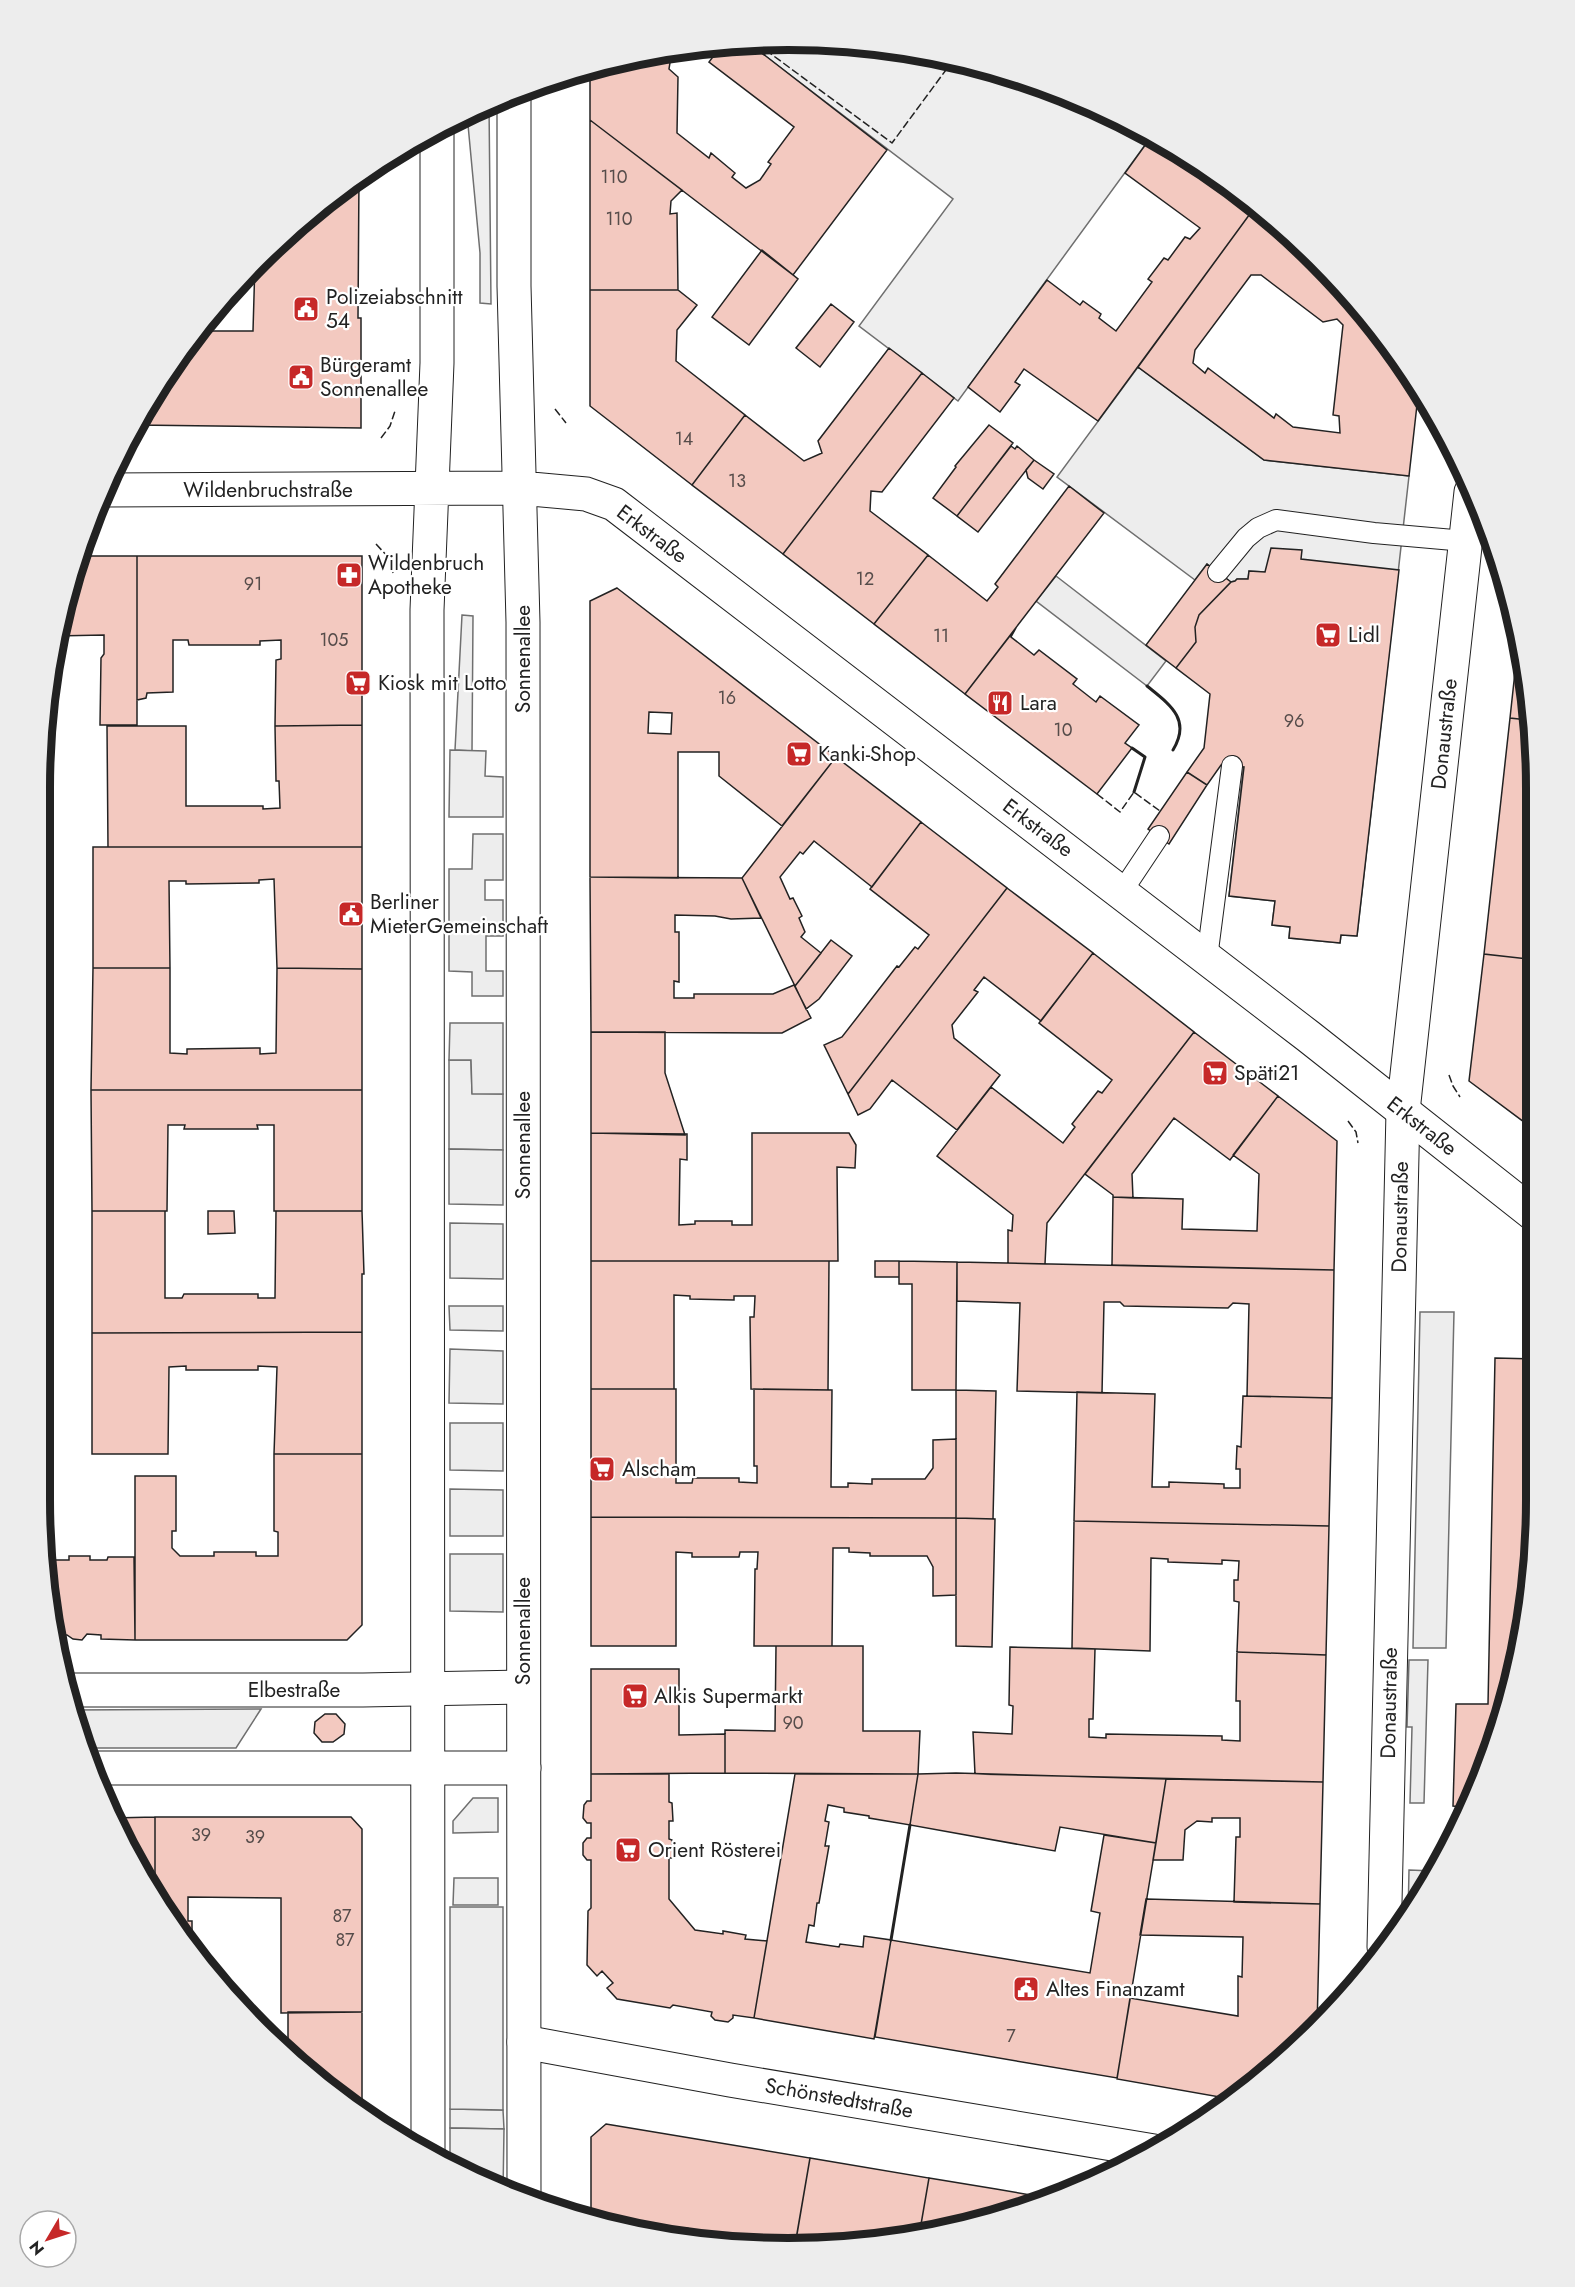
<svg xmlns="http://www.w3.org/2000/svg" width="1575" height="2287" font-family="Jost,sans-serif">
	<rect width="100%" height="100%" fill="#fff"/>
	<path fill="#eee" stroke="#6f6f6f" stroke-width="1.5" d="M 788,39 L 934,53 L 1074,96 L 1151,137 L 958,401 L 859,326 L 953,199 L 764,55 L 775,40 Z
		M 489,103 L 491,304 L 480,303 L 480,253 L 467,114 Z
		M 462,615 L 473,616 L 472,751 L 455,750 Z
		M 449,1060 L 471,1060 L 472,1093 L 503,1094 L 503,1150 L 449,1149 Z
		M 473,1798 L 498,1798 L 498,1832 L 453,1833 L 453,1821 Z
		M 454,1878 L 498,1878 L 498,1905 L 453,1905 Z
		M 450,2109 L 503,2110 L 504,2129 L 450,2128 Z"/>
	<path fill="#ededed" stroke="#6f6f6f" stroke-width="1.5" d="M 1138,367 L 1264,460 L 1409,476 L 1357,936 L 1341,935 L 1340,943 L 1289,938 L 1290,927 L 1272,925 L 1275,901 L 1229,896 L 1265,572 L 1249,571 L 1248,579 L 1237,579 L 1235,581 L 1231,582 L 1207,564 L 1195,580 L 1057,477 Z
		M 1056,576 L 1166,661 L 1147,686 L 1036,601 Z
		M 450,750 L 486,751 L 485,776 L 503,777 L 503,817 L 449,817 Z
		M 473,834 L 503,834 L 503,880 L 485,880 L 485,900 L 503,900 L 503,936 L 486,936 L 486,971 L 503,971 L 503,996 L 472,996 L 472,972 L 449,971 L 449,869 L 472,869 Z
		M 450,1023 L 503,1023 L 503,1094 L 472,1094 L 471,1060 L 449,1060 Z
		M 449,1149 L 503,1150 L 503,1205 L 449,1204 Z
		M 450,1223 L 503,1224 L 503,1279 L 450,1278 Z
		M 449,1306 L 503,1306 L 503,1331 L 450,1330 Z
		M 1420,1312 L 1454,1312 L 1446,1648 L 1413,1648 Z
		M 450,1349 L 503,1351 L 503,1404 L 449,1403 Z
		M 450,1423 L 503,1423 L 503,1471 L 450,1470 Z
		M 450,1489 L 503,1490 L 503,1536 L 450,1536 Z
		M 450,1554 L 503,1554 L 503,1612 L 450,1611 Z
		M 1409,1660 L 1428,1660 L 1424,1803 L 1410,1803 L 1412,1727 L 1407,1727 Z
		M 261,1709 L 236,1748 L 83,1748 L 70,1710 Z
		M 1409,1870 L 1433,1871 L 1408,1918 Z
		M 450,1907 L 503,1907 L 503,2110 L 450,2109 Z
		M 450,2128 L 504,2129 L 503,2192 L 450,2164 Z"/>
	<path fill="#f3c9c0" stroke="#222" stroke-width="1.5" fill-rule="evenodd" d="M 775,40 L 764,55 L 749,43 Z
		M 749,43 L 887,150 L 793,275 L 590,120 L 590,69 L 642,53 L 672,50 L 669,69 L 678,77 L 677,133 L 709,158 L 711,153 L 735,173 L 732,177 L 746,188 L 760,180 L 771,164 L 768,162 L 794,127 L 709,62 L 718,50 L 711,47 Z
		M 590,120 L 682,190 L 671,201 L 670,214 L 677,213 L 678,290 L 590,290 Z
		M 1151,137 L 1204,165 L 1255,207 L 1098,421 L 1024,369 L 1015,382 L 1020,385 L 1000,412 L 968,387 L 1047,280 L 1080,305 L 1083,301 L 1101,314 L 1099,318 L 1116,331 L 1152,282 L 1148,279 L 1164,258 L 1168,260 L 1185,237 L 1190,239 L 1200,228 L 1125,173 Z
		M 359,176 L 358,318 L 361,318 L 361,428 L 136,425 L 194,331 L 253,331 L 255,262 Z
		M 1255,207 L 1317,258 L 1410,371 L 1419,387 L 1409,476 L 1264,460 L 1138,367 ZM 1251,275 L 1261,275 L 1323,322 L 1337,319 L 1343,325 L 1333,415 L 1339,416 L 1340,433 L 1293,427 L 1276,414 L 1274,418 L 1208,368 L 1205,373 L 1193,363 L 1195,350 Z
		M 762,250 L 798,279 L 749,345 L 712,317 Z
		M 590,290 L 678,290 L 697,305 L 677,330 L 676,361 L 745,415 L 692,485 L 590,406 Z
		M 831,304 L 854,322 L 820,367 L 796,348 Z
		M 889,348 L 922,373 L 783,554 L 692,485 L 745,415 L 804,461 L 822,453 L 818,441 Z
		M 922,373 L 954,398 L 882,492 L 871,491 L 870,511 L 928,555 L 874,624 L 783,554 Z
		M 989,425 L 1013,443 L 957,516 L 933,498 L 956,467 L 955,466 Z
		M 1011,446 L 1015,449 L 1017,446 L 1034,460 L 978,532 L 957,516 Z
		M 1034,460 L 1054,474 L 1043,489 L 1028,478 L 1026,470 Z
		M 1069,486 L 1104,513 L 965,694 L 874,624 L 928,555 L 987,601 L 998,587 L 995,584 Z
		M 1271,548 L 1302,550 L 1301,559 L 1399,570 L 1357,936 L 1341,935 L 1340,943 L 1289,938 L 1290,927 L 1272,925 L 1275,901 L 1229,896 L 1244,767 L 1221,765 L 1207,785 L 1187,772 L 1204,748 L 1210,694 L 1176,668 L 1196,642 L 1195,627 L 1199,615 L 1231,582 L 1235,581 L 1237,579 L 1248,579 L 1249,571 L 1265,572 Z
		M 82,556 L 137,556 L 137,725 L 100,725 L 101,658 L 104,654 L 104,635 L 55,636 Z
		M 137,556 L 362,556 L 362,725 L 275,726 L 276,660 L 281,659 L 281,640 L 260,641 L 260,645 L 189,645 L 188,640 L 173,640 L 173,692 L 147,693 L 146,698 L 137,700 Z
		M 1207,564 L 1231,582 L 1199,615 L 1195,627 L 1196,642 L 1176,668 L 1146,645 Z
		M 617,588 L 836,757 L 782,826 L 719,776 L 719,752 L 678,752 L 678,878 L 590,877 L 590,601 ZM 649,712 L 672,713 L 671,734 L 648,733 Z
		M 1016,628 L 1011,637 L 1034,655 L 1039,650 L 1077,679 L 1073,684 L 1096,702 L 1100,696 L 1139,725 L 1125,743 L 1132,748 L 1097,794 L 965,694 Z
		M 1519,635 L 1522,642 L 1529,720 L 1510,718 Z
		M 1510,718 L 1529,720 L 1536,787 L 1536,960 L 1484,954 Z
		M 362,725 L 362,847 L 108,847 L 107,726 L 186,726 L 186,806 L 263,806 L 263,809 L 280,808 L 279,781 L 276,781 L 275,726 Z
		M 836,757 L 921,822 L 872,887 L 814,841 L 803,854 L 800,852 L 780,877 L 790,899 L 793,898 L 802,916 L 799,918 L 805,932 L 801,937 L 821,953 L 795,986 L 742,878 Z
		M 1187,772 L 1207,785 L 1169,844 L 1148,829 Z
		M 921,822 L 1007,888 L 848,1094 L 824,1045 L 842,1037 L 897,966 L 899,967 L 915,947 L 918,949 L 929,935 L 870,889 Z
		M 93,847 L 362,847 L 362,969 L 277,968 L 274,879 L 259,880 L 259,883 L 186,884 L 186,881 L 169,881 L 170,968 L 93,968 Z
		M 590,877 L 742,878 L 761,918 L 731,919 L 715,916 L 675,915 L 675,932 L 679,932 L 679,982 L 674,981 L 674,998 L 694,998 L 694,994 L 773,994 L 794,985 L 811,1018 L 782,1033 L 591,1032 Z
		M 1007,888 L 1093,953 L 1041,1021 L 984,977 L 974,990 L 978,992 L 952,1025 L 954,1038 L 1000,1075 L 957,1130 L 892,1080 L 870,1109 L 858,1115 L 848,1094 Z
		M 831,940 L 852,956 L 819,999 L 806,1009 L 795,986 Z
		M 1093,953 L 1194,1032 L 1047,1223 L 1045,1264 L 1008,1263 L 1008,1230 L 1012,1231 L 1013,1215 L 937,1156 L 991,1087 L 1063,1143 L 1075,1127 L 1072,1124 L 1098,1091 L 1102,1093 L 1112,1080 L 1039,1023 Z
		M 1484,954 L 1536,960 L 1536,1131 L 1469,1081 Z
		M 93,968 L 170,968 L 170,1053 L 187,1054 L 187,1049 L 260,1048 L 260,1054 L 276,1053 L 277,968 L 362,969 L 362,1090 L 91,1090 Z
		M 591,1032 L 665,1032 L 665,1073 L 685,1135 L 591,1133 Z
		M 1194,1032 L 1278,1096 L 1230,1160 L 1174,1118 L 1132,1174 L 1133,1198 L 1113,1197 L 1113,1195 L 1085,1174 Z
		M 91,1090 L 362,1090 L 362,1211 L 274,1211 L 274,1125 L 257,1125 L 258,1129 L 184,1129 L 185,1125 L 168,1125 L 167,1211 L 92,1211 Z
		M 1278,1096 L 1337,1141 L 1334,1270 L 1112,1265 L 1113,1197 L 1183,1199 L 1182,1229 L 1257,1231 L 1259,1174 L 1233,1155 Z
		M 591,1133 L 687,1134 L 687,1160 L 680,1159 L 679,1225 L 695,1224 L 695,1221 L 732,1221 L 732,1225 L 752,1225 L 752,1133 L 849,1133 L 856,1145 L 855,1168 L 837,1167 L 838,1261 L 591,1261 Z
		M 92,1211 L 165,1211 L 165,1298 L 182,1298 L 184,1294 L 258,1294 L 258,1298 L 275,1298 L 276,1211 L 362,1211 L 364,1274 L 362,1274 L 362,1332 L 92,1333 Z
		M 208,1211 L 234,1211 L 235,1233 L 208,1234 Z
		M 591,1261 L 829,1261 L 828,1390 L 751,1389 L 750,1317 L 754,1317 L 755,1296 L 734,1296 L 734,1300 L 690,1299 L 690,1296 L 674,1295 L 674,1389 L 591,1389 Z
		M 875,1261 L 899,1261 L 899,1277 L 875,1277 Z
		M 899,1261 L 957,1262 L 956,1390 L 912,1390 L 912,1284 L 899,1284 Z
		M 957,1262 L 1334,1270 L 1332,1398 L 1247,1396 L 1249,1304 L 1233,1303 L 1228,1308 L 1124,1306 L 1120,1302 L 1104,1302 L 1102,1393 L 1017,1391 L 1020,1303 L 957,1301 Z
		M 362,1332 L 362,1454 L 274,1454 L 277,1367 L 258,1366 L 258,1370 L 186,1370 L 186,1366 L 169,1367 L 168,1454 L 92,1454 L 92,1333 Z
		M 1495,1358 L 1536,1359 L 1536,1500 L 1522,1646 L 1479,1786 L 1462,1817 L 1463,1807 L 1453,1806 L 1456,1704 L 1488,1704 Z
		M 591,1389 L 676,1389 L 676,1483 L 692,1483 L 693,1478 L 739,1478 L 739,1482 L 757,1483 L 757,1466 L 754,1466 L 754,1389 L 832,1390 L 831,1487 L 848,1487 L 848,1483 L 872,1484 L 872,1479 L 925,1479 L 933,1468 L 933,1440 L 956,1439 L 956,1518 L 591,1517 Z
		M 956,1390 L 996,1391 L 993,1519 L 956,1518 Z
		M 1077,1392 L 1155,1394 L 1152,1487 L 1169,1487 L 1169,1482 L 1224,1484 L 1224,1488 L 1240,1488 L 1240,1469 L 1236,1469 L 1237,1446 L 1241,1447 L 1243,1396 L 1332,1398 L 1329,1526 L 1074,1521 Z
		M 274,1454 L 362,1454 L 362,1625 L 347,1640 L 135,1640 L 135,1476 L 176,1476 L 176,1531 L 172,1531 L 172,1548 L 180,1556 L 214,1556 L 214,1552 L 256,1552 L 256,1556 L 278,1556 L 278,1532 L 274,1531 Z
		M 591,1517 L 956,1518 L 956,1595 L 933,1596 L 933,1567 L 927,1556 L 870,1556 L 870,1553 L 849,1552 L 849,1548 L 833,1548 L 832,1646 L 754,1646 L 755,1569 L 757,1569 L 758,1552 L 740,1552 L 739,1557 L 692,1557 L 692,1553 L 676,1552 L 676,1646 L 591,1646 Z
		M 956,1518 L 995,1519 L 992,1647 L 956,1646 Z
		M 1074,1521 L 1329,1526 L 1326,1655 L 1237,1652 L 1239,1602 L 1234,1601 L 1234,1580 L 1238,1580 L 1239,1561 L 1222,1560 L 1222,1564 L 1168,1562 L 1168,1559 L 1151,1558 L 1150,1651 L 1072,1648 Z
		M 69,1556 L 90,1556 L 90,1560 L 107,1560 L 108,1557 L 134,1557 L 135,1640 L 101,1639 L 101,1635 L 87,1634 L 82,1640 L 73,1639 L 67,1635 L 57,1635 L 47,1557 L 51,1557 L 51,1560 L 69,1560 Z
		M 776,1646 L 863,1646 L 863,1731 L 920,1731 L 918,1774 L 725,1773 L 725,1730 L 775,1731 Z
		M 1010,1647 L 1095,1649 L 1093,1719 L 1089,1719 L 1089,1737 L 1106,1738 L 1106,1734 L 1222,1736 L 1222,1740 L 1240,1741 L 1240,1701 L 1236,1701 L 1237,1652 L 1326,1655 L 1323,1782 L 975,1774 L 973,1732 L 1012,1734 L 1013,1706 L 1009,1705 Z
		M 591,1669 L 679,1669 L 679,1735 L 725,1734 L 725,1773 L 591,1774 Z
		M 325,1714 L 336,1714 L 345,1724 L 344,1734 L 333,1742 L 322,1742 L 314,1733 L 315,1722 Z
		M 956,1773 L 1166,1779 L 1156,1843 L 1060,1827 L 1055,1851 L 910,1825 L 918,1774 Z
		M 591,1774 L 669,1774 L 669,1802 L 672,1803 L 673,1821 L 669,1821 L 669,1839 L 672,1840 L 673,1858 L 669,1858 L 669,1899 L 695,1930 L 723,1934 L 723,1931 L 746,1935 L 745,1939 L 767,1941 L 754,2018 L 733,2015 L 733,2018 L 728,2022 L 715,2020 L 711,2016 L 712,2012 L 673,2005 L 670,2008 L 617,1999 L 607,1988 L 613,1983 L 602,1971 L 597,1976 L 587,1965 L 588,1911 L 591,1908 L 591,1860 L 587,1860 L 583,1855 L 583,1843 L 587,1838 L 591,1838 L 591,1823 L 587,1823 L 583,1818 L 584,1805 L 587,1801 L 591,1801 Z
		M 795,1774 L 918,1774 L 910,1825 L 869,1818 L 869,1816 L 844,1812 L 844,1808 L 828,1805 L 825,1821 L 829,1822 L 825,1846 L 829,1846 L 819,1903 L 817,1903 L 814,1926 L 809,1925 L 806,1942 L 839,1947 L 840,1944 L 863,1947 L 864,1936 L 891,1940 L 874,2039 L 754,2018 Z
		M 1166,1779 L 1323,1782 L 1320,1904 L 1234,1902 L 1236,1837 L 1240,1837 L 1240,1818 L 1212,1818 L 1212,1822 L 1197,1821 L 1185,1830 L 1183,1860 L 1153,1860 Z
		M 155,1817 L 155,1896 L 113,1818 Z
		M 155,1817 L 351,1817 L 362,1829 L 362,2012 L 281,2013 L 281,1898 L 188,1897 L 188,1921 L 192,1921 L 192,1946 L 165,1915 L 155,1896 Z
		M 1104,1835 L 1156,1843 L 1117,2078 L 875,2037 L 891,1940 L 1090,1973 L 1100,1913 L 1091,1911 Z
		M 1146,1899 L 1320,1904 L 1317,2028 L 1231,2099 L 1117,2079 L 1130,1998 L 1238,2016 L 1238,1976 L 1242,1977 L 1243,1937 L 1140,1935 Z
		M 288,2012 L 362,2012 L 362,2115 L 294,2062 L 288,2055 Z
		M 606,2124 L 810,2158 L 795,2245 L 735,2236 L 734,2241 L 710,2237 L 711,2233 L 686,2228 L 681,2231 L 682,2239 L 591,2215 L 591,2137 Z
		M 810,2158 L 929,2178 L 919,2236 L 836,2246 L 796,2240 Z
		M 929,2178 L 996,2189 L 1042,2197 L 933,2234 L 919,2236 Z
		M 796,2240 L 822,2244 L 822,2246 L 795,2245 Z"/>
	<g fill="none" stroke-linecap="round" stroke-linejoin="round">
		<g stroke="#222" stroke-width="22">
			<path id="lane" d="M 1218,572 L 1246,538 L 1258,528 L 1276,520 L 1374,533 L 1465,541
				M 1121,893 L 1159,836
				M 1207,958 L 1232,766"/>
		</g>
		<g stroke="#222" stroke-width="35">
			<path id="street" d="M 64,1690 L 363,1690 L 523,1687
				M 90,1768 L 524,1768
				M 1384,1947 L 1403,1111 L 1471,492
				M 524,2042 L 730,2080 L 1154,2151"/>
		</g>
		<g stroke="#222" stroke-width="35">
			<path id="secondary" d="M 514,92 L 514,286 L 523,622 L 524,2197
				M 105,490 L 520,488 L 586,494 L 614,504 L 1308,1036 L 1536,1216
				M 428,2152 L 427,610 L 437,363 L 437,130"/>
		</g>
		<use href="#lane" stroke="#fff" stroke-width="20"/>
		<use href="#street" stroke="#fff" stroke-width="33"/>
		<use href="#secondary" stroke="#fff" stroke-width="33"/>
		<path stroke="#222" stroke-width="1.5" stroke-dasharray="8 3" stroke-linecap="butt" d="M 782,40 L 771,54 L 892,143 L 954,59
			M 555,409 L 566,423
			M 381,438 L 390,426 L 395,411
			M 376,544 L 388,557 L 393,573
			M 1097,794 L 1120,812 L 1134,792 L 1160,811
			M 1449,1075 L 1453,1086 L 1460,1097
			M 1348,1121 L 1356,1132 L 1358,1143"/>
		<path stroke="#222" stroke-width="3" d="M 1147,686 C 1169,704 1192,719 1173,750
			M 1132,748 L 1145,757 L 1134,792
			M 891,1940 L 910,1825"/>
	</g>
	<defs>
		<g id="civic-square" transform="scale(1.35)"><rect x="-9" y="-9" width="18" height="18" rx="4" fill="#c62828" stroke="#fff"/><path d="M-.6-6.5H3V-4.5H.6V-3L4-1V1h2V6H-6V1h2V-1L-.6-3ZM-1.2 2.5V6h2.4V2.5Z" fill="#fff"/></g>
		<g id="pharmacy-square" transform="scale(1.35)"><rect x="-9" y="-9" width="18" height="18" rx="4" fill="#c62828" stroke="#fff"/><path d="M-2-6h4v4h4v4h-4v4h-4v-4h-4v-4h4Z" fill="#fff"/></g>
		<g id="supermarket-square" transform="scale(1.35)"><rect x="-9" y="-9" width="18" height="18" rx="4" fill="#c62828" stroke="#fff"/><path d="M-6-5.5h2.5l.6 2H6L4.5 2H-2.5L-4.4-4H-6ZM-1.5 3.2a1.3 1.3 0 1 0 .1 0ZM3 3.2a1.3 1.3 0 1 0 .1 0Z" fill="#fff"/></g>
		<g id="restaurant-square" transform="scale(1.35)"><rect x="-9" y="-9" width="18" height="18" rx="4" fill="#c62828" stroke="#fff"/><path d="M-5-6h1v4h1v-4h1v4h1v-4h1v5L-1.5 .5V6h-2V.5L-5-1ZM5-6V6H3V1.5H1.5Q1.5-4 5-6Z" fill="#fff"/></g>
	</defs>
	<g fill-rule="evenodd">
		<use href="#civic-square" x="306" y="309"/>
		<use href="#civic-square" x="301" y="377"/>
		<use href="#pharmacy-square" x="349" y="575"/>
		<use href="#supermarket-square" x="1328" y="635"/>
		<use href="#supermarket-square" x="358" y="683"/>
		<use href="#restaurant-square" x="1000" y="703"/>
		<use href="#supermarket-square" x="799" y="754"/>
		<use href="#civic-square" x="351" y="914"/>
		<use href="#supermarket-square" x="1215" y="1073"/>
		<use href="#supermarket-square" x="602" y="1469"/>
		<use href="#supermarket-square" x="635" y="1696"/>
		<use href="#supermarket-square" x="628" y="1850"/>
		<use href="#civic-square" x="1026" y="1989"/>
	</g>
	<g text-anchor="middle" stroke-width="4.5" stroke-linejoin="round" paint-order="stroke">
		<g font-size="18" fill="#564c4a">
			<text x="614" y="183">110</text>
			<text x="619" y="225">110</text>
			<text x="684" y="445">14</text>
			<text x="737" y="487">13</text>
			<text x="865" y="585">12</text>
			<text x="253" y="590">91</text>
			<text x="941" y="642">11</text>
			<text x="334" y="646">105</text>
			<text x="727" y="704">16</text>
			<text x="1294" y="727">96</text>
			<text x="1063" y="736">10</text>
			<text x="793" y="1729">90</text>
			<text x="201" y="1841">39</text>
			<text x="255" y="1843">39</text>
			<text x="342" y="1922">87</text>
			<text x="345" y="1946">87</text>
			<text x="1011" y="2042">7</text>
		</g>
		<g font-size="21" fill="#222" stroke="#fff" text-anchor="start">
			<text x="326" y="304">Polizeiabschnitt<tspan x="326" dy="24">54</tspan></text>
			<text x="320" y="372">Bürgeramt<tspan x="320" dy="24">Sonnenallee</tspan></text>
			<text x="368" y="570">Wildenbruch<tspan x="368" dy="24">Apotheke</tspan></text>
			<text x="1348" y="642">Lidl</text>
			<text x="378" y="690">Kiosk mit Lotto</text>
			<text x="1020" y="710">Lara</text>
			<text x="818" y="761">Kanki-Shop</text>
			<text x="370" y="909">Berliner<tspan x="370" dy="24">MieterGemeinschaft</tspan></text>
			<text x="1234" y="1080">Späti21</text>
			<text x="622" y="1476">Alscham</text>
			<text x="654" y="1703">Alkis Supermarkt</text>
			<text x="648" y="1857">Orient Rösterei</text>
			<text x="1046" y="1996">Altes Finanzamt</text>
		</g>
		<g font-size="21" fill="#222" stroke="#fff">
			<text x="268" y="497">Wildenbruchstraße</text>
			<text transform="translate(652 534) rotate(37)" y="7">Erkstraße</text>
			<text transform="translate(523 659) rotate(-90)" y="7">Sonnenallee</text>
			<text transform="translate(1444 734) rotate(-84)" y="7">Donaustraße</text>
			<text transform="translate(1038 828) rotate(37)" y="7">Erkstraße</text>
			<text transform="translate(1422 1126) rotate(38)" y="7">Erkstraße</text>
			<text transform="translate(523 1145) rotate(-90)" y="7">Sonnenallee</text>
			<text transform="translate(1400 1217) rotate(-89)" y="7">Donaustraße</text>
			<text transform="translate(523 1631) rotate(-90)" y="7">Sonnenallee</text>
			<text x="294" y="1697">Elbestraße</text>
			<text transform="translate(1389 1703) rotate(-89)" y="7">Donaustraße</text>
			<text transform="translate(839 2098) rotate(10)" y="7">Schönstedtstraße</text>
		</g>
	</g>
	<path d="M0 0H1575V2287H0ZM788 50H788A738 738 0 0 1 1526 788V1500A738 738 0 0 1 788 2238H788A738 738 0 0 1 50 1500V788A738 738 0 0 1 788 50Z" fill="#ededed" fill-rule="evenodd"/>
	<path fill="none" stroke="#222" stroke-width="8" d="M788 50H788A738 738 0 0 1 1526 788V1500A738 738 0 0 1 788 2238H788A738 738 0 0 1 50 1500V788A738 738 0 0 1 788 50Z"/>
	<g transform="translate(48 2239) rotate(231)"><circle r="28" fill="#ffffff" stroke="#a7a7a7" stroke-width="1.5"/>
	<path d="M0-4.5L10 22L0 15L-10 22Z" fill="#c62828"/>
	<text y="-9" font-size="16" font-weight="bold" text-anchor="middle" fill="#222222">N</text>
	</g>
</svg>
